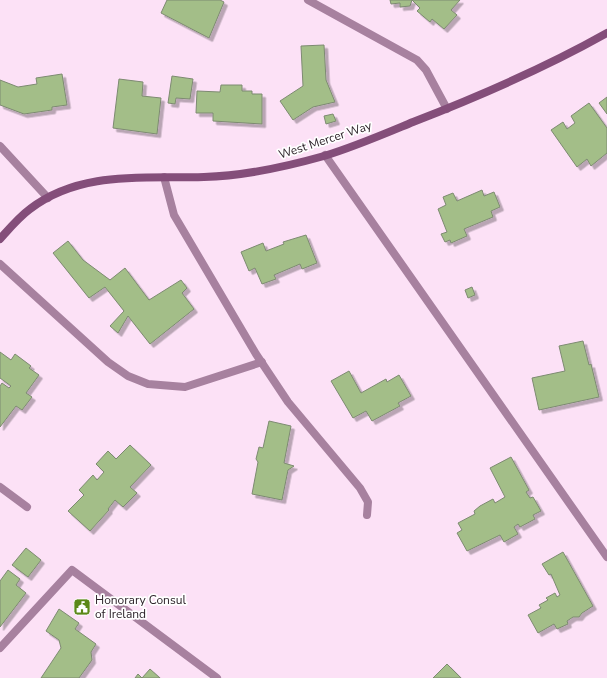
<svg xmlns="http://www.w3.org/2000/svg" width="607" height="678" font-family="'Nunito Sans',sans-serif">
	<defs>
		<filter id="shadow"><feDropShadow dx="3.5" dy="3.5" stdDeviation="0" flood-color="#0004"/></filter>
	</defs>
	<rect width="100%" height="100%" fill="#fce1f6"/>
	<path fill="#a3be88" stroke="#7d8a71" filter="url(#shadow)" d="M 167,0 L 220,0 L 224,2 L 209,38 L 161,13 Z
		M 390,0 L 460,0 L 451,10 L 457,15 L 444,29 L 432,19 L 430,22 L 417,11 L 420,8 L 412,0 L 410,6 L 400,7 L 400,3 L 391,4 Z
		M 324,45 L 326,80 L 335,102 L 313,107 L 293,120 L 280,101 L 303,86 L 301,46 Z
		M 62,74 L 67,105 L 52,107 L 52,110 L 24,114 L 0,105 L 0,80 L 18,87 L 37,84 L 36,78 Z
		M 172,76 L 193,79 L 190,99 L 176,98 L 175,104 L 168,103 Z
		M 119,79 L 143,82 L 142,96 L 161,98 L 157,134 L 113,128 Z
		M 221,85 L 242,85 L 242,91 L 252,91 L 252,94 L 262,94 L 262,124 L 213,121 L 213,113 L 196,113 L 197,91 L 220,92 Z
		M 607,97 L 607,114 L 599,103 Z
		M 589,103 L 607,128 L 607,153 L 591,166 L 587,159 L 577,167 L 551,130 L 563,122 L 567,129 L 575,123 L 571,116 Z
		M 333,114 L 336,121 L 326,124 L 324,116 Z
		M 482,190 L 484,196 L 494,192 L 500,207 L 491,211 L 493,217 L 464,229 L 467,236 L 451,243 L 450,240 L 445,242 L 441,234 L 447,232 L 438,209 L 446,205 L 443,197 L 453,193 L 457,201 Z
		M 306,235 L 317,263 L 302,269 L 300,264 L 274,275 L 276,279 L 262,284 L 255,268 L 249,271 L 241,252 L 263,243 L 266,251 L 284,244 L 283,242 Z
		M 68,241 L 83,260 L 110,280 L 125,268 L 149,300 L 181,280 L 187,288 L 182,293 L 194,309 L 150,344 L 128,316 L 118,333 L 110,326 L 124,311 L 105,287 L 89,298 L 53,253 Z
		M 472,287 L 475,295 L 468,298 L 465,290 Z
		M 583,341 L 589,365 L 591,364 L 599,397 L 539,410 L 532,378 L 565,371 L 559,346 Z
		M 0,352 L 11,360 L 15,354 L 31,366 L 29,368 L 39,375 L 26,393 L 32,397 L 22,410 L 16,406 L 0,427 L 0,386 L 2,383 L 9,388 L 11,386 L 0,378 Z
		M 349,371 L 361,393 L 386,379 L 387,382 L 399,375 L 411,396 L 398,403 L 400,406 L 372,421 L 366,411 L 353,418 L 331,381 Z
		M 269,421 L 291,426 L 284,463 L 294,466 L 288,470 L 282,500 L 252,494 L 258,462 L 256,459 L 259,447 L 263,448 Z
		M 130,445 L 151,465 L 130,487 L 137,493 L 123,507 L 115,500 L 108,509 L 109,510 L 90,531 L 68,511 L 84,495 L 79,490 L 93,475 L 97,480 L 104,472 L 96,464 L 108,451 L 116,459 Z
		M 511,457 L 529,490 L 526,492 L 530,498 L 533,497 L 541,511 L 533,515 L 535,519 L 520,527 L 518,524 L 514,527 L 518,534 L 504,542 L 500,535 L 467,551 L 457,533 L 462,530 L 458,523 L 475,514 L 474,511 L 480,506 L 493,499 L 495,503 L 505,497 L 490,468 Z
		M 26,548 L 41,560 L 28,577 L 12,565 Z
		M 563,552 L 593,606 L 582,613 L 579,617 L 573,617 L 567,621 L 568,624 L 557,629 L 554,624 L 538,633 L 528,615 L 541,608 L 539,605 L 548,600 L 546,598 L 555,593 L 557,597 L 560,595 L 551,574 L 549,575 L 542,564 Z
		M 8,570 L 20,579 L 16,585 L 26,593 L 0,627 L 0,581 Z
		M 59,609 L 79,623 L 75,629 L 96,644 L 91,652 L 92,660 L 79,678 L 41,678 L 61,648 L 59,640 L 46,631 Z
		M 447,664 L 461,678 L 433,678 Z
		M 150,669 L 160,678 L 135,678 L 138,674 L 142,678 Z"/>
	<g fill="none" stroke-linecap="round" stroke-linejoin="round">
		<path stroke="#a7819f" stroke-width="8" d="M 0,146 L 48,198
			M 325,155 L 607,557
			M 0,264 L 108,362 L 128,376 L 148,384 L 185,387 L 262,362"/>
		<path stroke="#a7819f" stroke-width="8" d="M 308,0 L 417,60 L 426,70 L 447,109
			M 164,177 L 174,215 L 256,354 L 288,402 L 360,488 L 368,502 L 367,515
			M 0,487 L 27,507
			M 0,648 L 72,570 L 217,678"/>
		<path stroke="#844e7a" stroke-width="8" d="M 0,239 C 9,229 19,217 30,209 C 81,170 144,179 204,177 C 245,176 285,167 324,156 C 354,147 384,134 413,122 C 480,96 545,68 607,33"/>
	</g>
	<defs>
		<g id="civic-square" transform="scale(0.9)"><rect x="-9" y="-9" width="18" height="18" rx="4" fill="#5b8818" stroke="#fff"/><path d="M-.6-6.5H3V-4.5H.6V-3L4-1V1h2V6H-6V1h2V-1L-.6-3ZM-1.2 2.5V6h2.4V2.5Z" fill="#fff"/></g>
	</defs>
	<g fill-rule="evenodd">
		<use href="#civic-square" x="82" y="607"/>
	</g>
	<g text-anchor="middle" stroke-width="3.5" stroke-linejoin="round" paint-order="stroke">
		<g font-size="12" fill="#2e242b" stroke="#fff">
			<text transform="translate(325 140) rotate(-18)" y="4">West Mercer Way</text>
		</g>
		<g font-size="12" fill="#2e242b" stroke="#fff" text-anchor="start">
			<text x="95" y="604">Honorary Consul<tspan x="95" dy="14">of Ireland</tspan></text>
		</g>
	</g>
</svg>
